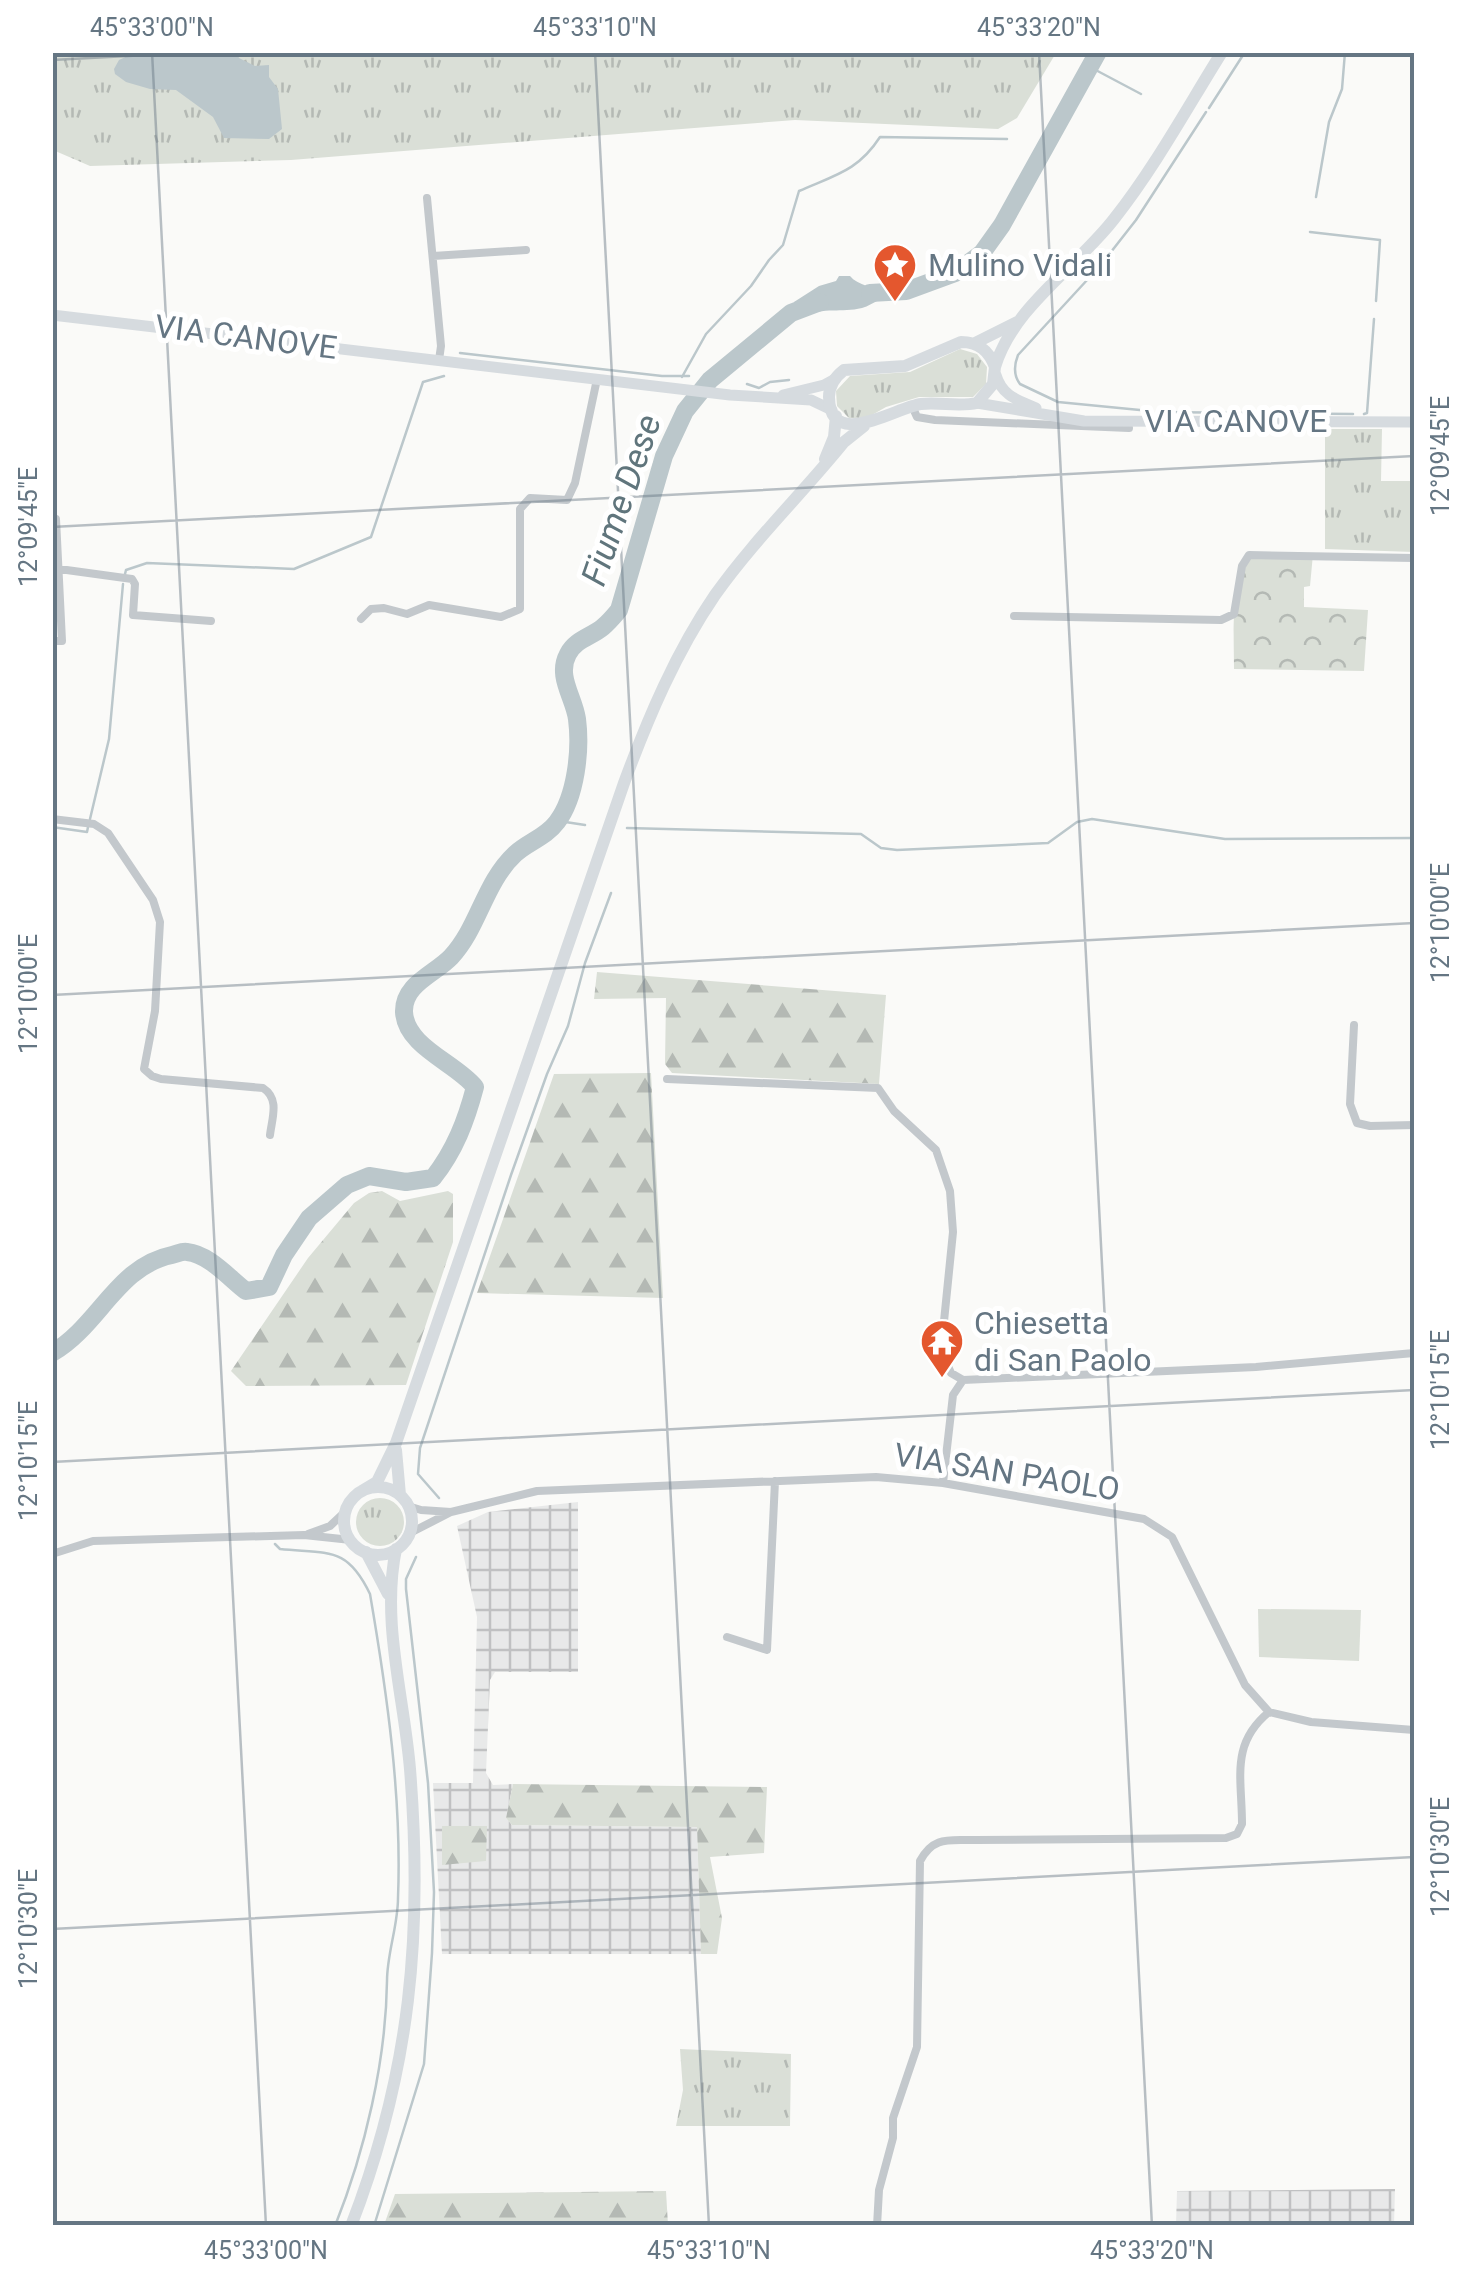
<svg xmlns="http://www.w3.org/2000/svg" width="1467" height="2278" font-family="Roboto,sans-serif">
	<defs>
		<pattern id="industrial-grid" width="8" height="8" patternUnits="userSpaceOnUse" patternTransform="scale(2.5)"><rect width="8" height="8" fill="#e8e9e9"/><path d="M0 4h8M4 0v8" fill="none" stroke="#c0c1c2"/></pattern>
		<pattern id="grass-tufts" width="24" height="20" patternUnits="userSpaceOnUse" patternTransform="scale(2.5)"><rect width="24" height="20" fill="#dadfd7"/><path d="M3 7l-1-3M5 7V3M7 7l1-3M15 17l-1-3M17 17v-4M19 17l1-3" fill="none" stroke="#b4b9b4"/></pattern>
		<pattern id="forest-firs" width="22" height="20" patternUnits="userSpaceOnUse" patternTransform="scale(2.5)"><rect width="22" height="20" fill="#dadfd7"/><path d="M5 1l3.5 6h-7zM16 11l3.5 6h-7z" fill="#b4b9b4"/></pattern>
		<pattern id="park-crowns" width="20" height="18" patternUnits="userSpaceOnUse" patternTransform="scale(2.5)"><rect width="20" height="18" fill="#dadfd7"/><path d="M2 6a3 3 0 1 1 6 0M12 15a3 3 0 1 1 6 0" fill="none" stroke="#b4b9b4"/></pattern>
	</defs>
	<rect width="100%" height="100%" fill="#fafaf8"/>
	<path fill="url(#industrial-grid)" d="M 578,1502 L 578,1672 L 495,1672 L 490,1680 L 486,1773 L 493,1785 L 513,1784 L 506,1818 L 512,1825 L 697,1827 L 701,1954 L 442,1954 L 433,1783 L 473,1783 L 477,1617 L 457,1526 L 488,1512 Z
		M 1395,2189 L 1394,2225 L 1176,2225 L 1177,2191 Z"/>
	<path fill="url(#grass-tufts)" d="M 52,53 L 1056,53 L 1017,118 L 998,129 L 795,120 L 291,160 L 90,166 L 53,150 Z
		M 960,349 L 977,354 L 987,367 L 986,384 L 973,397 L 919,397 L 886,407 L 865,419 L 849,418 L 837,406 L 836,391 L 850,376 L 910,372 Z
		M 1325,429 L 1382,429 L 1381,481 L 1414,481 L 1414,552 L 1325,549 Z
		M356 1522a24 24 0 1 1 48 0a24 24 0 1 1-48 0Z
		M 680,2049 L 791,2054 L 790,2126 L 676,2126 L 683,2090 Z"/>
	<path fill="url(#forest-firs)" d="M 597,972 L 886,995 L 879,1084 L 672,1073 L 665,1064 L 666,998 L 594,999 Z
		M 651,1073 L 663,1298 L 477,1293 L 554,1074 Z
		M 382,1191 L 400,1201 L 448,1191 L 453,1194 L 453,1242 L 406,1385 L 246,1386 L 231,1371 L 308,1258 L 354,1203 L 369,1193 Z
		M 513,1784 L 767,1787 L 764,1853 L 710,1857 L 722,1918 L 717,1954 L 701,1954 L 697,1827 L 512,1825 L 506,1818 Z
		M 442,1826 L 487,1826 L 486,1861 L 442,1865 Z
		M 666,2191 L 668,2225 L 384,2225 L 395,2194 Z"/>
	<path fill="url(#park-crowns)" d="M 1313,554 L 1310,586 L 1304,587 L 1304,607 L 1368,610 L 1364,671 L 1234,669 C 1234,633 1230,587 1249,555 Z"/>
	<path fill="#dadfd7" d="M 1258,1609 L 1361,1610 L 1359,1661 L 1259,1657 Z"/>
	<path fill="#bbc7cb" d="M 136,52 L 237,53 L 239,58 L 255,66 L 269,65 L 269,77 L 278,89 L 282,129 L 269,139 L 224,138 L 213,117 L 176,90 L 150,89 L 126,82 L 115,74 L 114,69 L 119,60 Z
		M 839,276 L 850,276 C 858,286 879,290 892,289 L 892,296 C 879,297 875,304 862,308 C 841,313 825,307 802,316 L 794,302 L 819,286 L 836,281 Z"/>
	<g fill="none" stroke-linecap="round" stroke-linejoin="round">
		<path stroke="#bbc7cb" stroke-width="2.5" d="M 1090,67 L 1141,94
			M 1209,108 L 1245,52
			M 1316,197 L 1329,122 L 1342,89 L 1345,52
			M 1310,232 L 1380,240 L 1376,301
			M 460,353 L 662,376 L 689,376
			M 682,377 L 706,334 L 751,286 L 769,260 L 783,245 L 799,191 C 835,175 858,171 880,137 L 1007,139
			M 747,384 L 759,388 L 770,382 L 789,380
			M 1150,411 L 1058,402 L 1020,384 C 1014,376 1014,365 1018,355 L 1100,266 L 1136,220 L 1206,112
			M 1160,412 L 1353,414
			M 1364,414 L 1367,413 L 1374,319
			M 125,574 L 126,570 L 147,563 L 294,569 L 371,537 L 423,382 L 444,376
			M 90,819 L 109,739 L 123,584
			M 559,821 L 585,825
			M 52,827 L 87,832 L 88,827
			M 627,828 L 861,834 L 881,848 L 897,850 L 1048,843 L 1077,822 L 1092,819 L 1225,839 L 1414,838
			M 439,1498 L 418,1474 L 420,1448 L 511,1175 L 547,1074 L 568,1026 L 585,963 L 611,893
			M 275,1544 L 280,1549 C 329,1554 347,1546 370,1594 C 387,1693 402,1798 398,1898 C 398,1926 387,1953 387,1981 C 386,2061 365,2151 335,2226
			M 374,2226 L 424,2064 L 432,1953 L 434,1892 L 428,1783 L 406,1589 L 406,1579 L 416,1557"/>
		<path stroke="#bbc7cb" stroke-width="18" d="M 870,293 L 906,291 L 955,273 L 982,253 L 1002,225 L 1098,52
			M 52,1353 C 99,1326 117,1266 172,1255 C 177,1254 182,1251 187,1252 C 209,1254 230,1279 246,1291 L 269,1287 L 284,1255 L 309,1218 L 347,1185 L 369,1176 L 406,1182 L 433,1178 C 455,1150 466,1121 475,1087 C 456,1063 406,1047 404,1012 C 403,984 435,974 451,957 C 479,927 484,883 515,854 C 528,842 546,837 557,822 C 576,797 581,750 577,719 C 574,697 556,676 568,654 C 576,639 591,637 603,627 C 609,622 614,616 619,610 L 664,456 L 685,411 L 710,380 L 791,313 L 820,302"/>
		<path stroke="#c3c8cc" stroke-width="8" d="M 427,198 L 441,346 L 439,360
			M 433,256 L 526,250
			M 912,406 L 917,417 L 935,420 L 1129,428
			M 52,568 L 132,579 L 135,584 L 133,615 L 211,621
			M 1014,616 L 1221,620 L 1234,614 L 1242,566 L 1249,555 L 1414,558
			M 361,619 L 371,609 L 384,608 L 407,614 L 429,605 L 501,617 L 520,609 L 520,509 L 530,498 L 567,500 L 575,483 L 597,379
			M 52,641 L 62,641 L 56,519
			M 52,819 L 94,824 L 108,833 L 153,900 L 160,922 L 155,1011 L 144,1069 L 152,1076 L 161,1079 L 263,1088 C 280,1099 272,1118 270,1135
			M 1354,1025 L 1350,1104 L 1357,1123 L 1370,1126 L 1414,1125
			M 667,1079 L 878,1088 L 894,1111 L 936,1150 L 950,1191 L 953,1232 L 941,1351 L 951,1373 L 963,1380 L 1256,1367 L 1414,1353
			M 943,1483 L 953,1395 L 963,1380
			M 408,1506 L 421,1510 L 451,1512
			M 410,1533 L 451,1512 L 537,1491 L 876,1477 L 943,1483 L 1144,1519 L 1172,1537 L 1245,1685 L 1269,1712 L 1311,1722 L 1414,1730
			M 308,1534 L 330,1526 L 346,1511
			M 52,1554 L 93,1541 L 304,1535 L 351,1540
			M 727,1637 L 767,1650 L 775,1481
			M 877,2226 L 879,2190 L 893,2138 L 893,2118 L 917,2047 L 920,1861 C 934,1835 950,1841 976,1840 L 1226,1838 L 1237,1834 L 1242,1824 C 1242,1778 1230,1744 1269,1712"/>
		<path stroke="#d6dbdf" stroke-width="11" d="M 52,315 L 730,395 L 811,400 L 832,410
			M 996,375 C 1002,396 1018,400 1036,408
			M 783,395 L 824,385 L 835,379
			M 977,403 L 1084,421 L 1414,422"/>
		<path stroke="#d6dbdf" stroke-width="12" d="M 961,342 C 979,342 989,351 995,367 L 993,384 L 977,403 C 959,407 940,402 921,404 C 896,407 830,452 829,397 C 829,385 835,377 844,370 L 905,366 Z
			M 975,343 L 1019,321
			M 995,367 C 1013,307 1077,267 1114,219 C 1155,167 1187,108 1222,52
			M 825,459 L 834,437 L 836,416
			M 396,1450 L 400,1495
			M344 1521a34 34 0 1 1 68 0a34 34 0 1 1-68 0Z
			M 362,1491 L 377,1482 L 396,1443 L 624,783 C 648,718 676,652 715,595 C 754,540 802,494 844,442 L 864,426
			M 366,1552 L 388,1594
			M 351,2226 C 411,2071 423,1933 410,1769 C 404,1696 381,1622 396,1549"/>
	</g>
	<path fill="none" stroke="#657683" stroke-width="2.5" stroke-opacity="0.45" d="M 152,52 L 266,2226M 595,52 L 709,2226M 1039,52 L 1152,2226M 52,60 L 204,52M 52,527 L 1414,456M 52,995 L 1414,923M 52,1462 L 1414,1390M 52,1929 L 1414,1857"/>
	<defs>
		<g id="sight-pin" transform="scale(2.25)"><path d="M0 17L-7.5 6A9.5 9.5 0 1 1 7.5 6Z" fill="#e4572e" stroke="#fff"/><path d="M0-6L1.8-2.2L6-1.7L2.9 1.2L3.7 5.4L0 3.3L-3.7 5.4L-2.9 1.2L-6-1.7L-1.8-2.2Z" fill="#fff"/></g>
		<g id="temple-pin" transform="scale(2.25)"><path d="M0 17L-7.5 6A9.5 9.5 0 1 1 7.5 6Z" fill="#e4572e" stroke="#fff"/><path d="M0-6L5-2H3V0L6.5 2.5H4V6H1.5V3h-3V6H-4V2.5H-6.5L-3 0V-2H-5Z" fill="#fff"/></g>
	</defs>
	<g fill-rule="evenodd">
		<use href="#sight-pin" x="895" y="265"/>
		<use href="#temple-pin" x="942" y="1341"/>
	</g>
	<g text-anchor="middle" stroke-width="10" stroke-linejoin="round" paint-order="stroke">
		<g font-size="32" fill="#657683" stroke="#fff" text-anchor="start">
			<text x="928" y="276">Mulino Vidali</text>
			<text x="974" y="1334">Chiesetta<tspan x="974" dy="37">di San Paolo</tspan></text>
		</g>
		<g font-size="32" fill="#657683" stroke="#fff">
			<text transform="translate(246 337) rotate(7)" y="11">VIA CANOVE</text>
			<text x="1236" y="432">VIA CANOVE</text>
			<text transform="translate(1007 1472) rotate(9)" y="11">VIA SAN PAOLO</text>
		</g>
		<g font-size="35" font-style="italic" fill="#60757c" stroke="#fff">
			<text transform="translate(621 500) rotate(-71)" y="12">Fiume Dese</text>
		</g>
	</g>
	<rect width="1467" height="2278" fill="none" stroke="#ffffff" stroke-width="110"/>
	<rect x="55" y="55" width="1357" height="2168" fill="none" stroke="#657683" stroke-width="4"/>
	<g font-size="25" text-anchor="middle" fill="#657683">
		<text x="152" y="36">45°33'00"N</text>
		<text x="595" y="36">45°33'10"N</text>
		<text x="1039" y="36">45°33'20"N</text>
		<text transform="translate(1440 456) rotate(-90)" y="9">12°09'45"E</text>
		<text transform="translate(28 527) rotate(-90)" y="9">12°09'45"E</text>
		<text transform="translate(1440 923) rotate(-90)" y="9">12°10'00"E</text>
		<text transform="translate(28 994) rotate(-90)" y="9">12°10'00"E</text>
		<text transform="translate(1440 1390) rotate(-90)" y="9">12°10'15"E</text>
		<text transform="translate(28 1461) rotate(-90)" y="9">12°10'15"E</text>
		<text transform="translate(1440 1857) rotate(-90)" y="9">12°10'30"E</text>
		<text transform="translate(28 1929) rotate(-90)" y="9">12°10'30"E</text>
		<text x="266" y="2259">45°33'00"N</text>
		<text x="709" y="2259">45°33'10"N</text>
		<text x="1152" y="2259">45°33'20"N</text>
	</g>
</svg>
